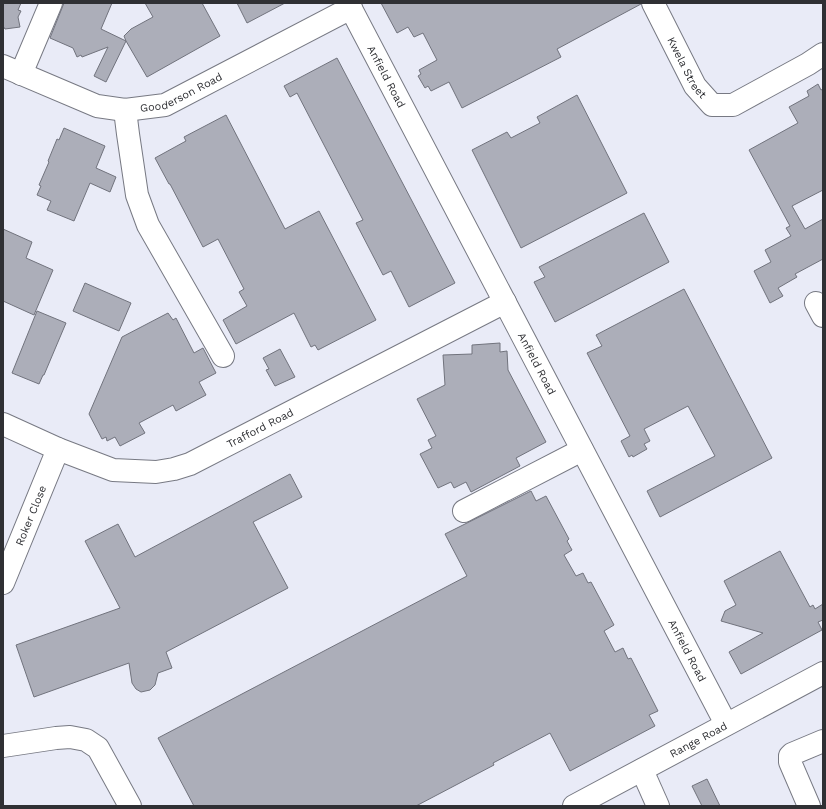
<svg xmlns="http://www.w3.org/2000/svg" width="826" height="809" font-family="'Work Sans',sans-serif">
	<rect width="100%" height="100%" fill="#e9ebf7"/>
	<path fill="#acaeb9" stroke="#71737d" d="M 3,3 L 21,3 L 18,10 L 21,11 L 18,17 L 20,27 L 5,29 L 3,26 Z
		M 64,3 L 112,3 L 101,29 L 126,41 L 124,36 L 131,29 L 153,17 L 145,3 L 202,3 L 220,36 L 147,77 L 126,41 L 106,82 L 94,76 L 108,47 L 82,57 L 81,55 L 77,57 L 73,48 L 50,38 Z
		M 237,3 L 285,3 L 247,23 Z
		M 381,3 L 641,3 L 641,4 L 557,49 L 561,57 L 462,108 L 449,82 L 431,91 L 428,86 L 425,88 L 418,76 L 421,74 L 419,70 L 437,60 L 423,33 L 414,37 L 408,27 L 397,33 Z
		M 337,58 L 455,283 L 409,307 L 391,271 L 383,275 L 356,223 L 363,220 L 297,93 L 290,97 L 284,86 Z
		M 818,84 L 821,90 L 823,89 L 823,190 L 792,206 L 805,229 L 823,219 L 823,259 L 795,274 L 797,277 L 778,288 L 783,296 L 770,303 L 754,271 L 771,262 L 765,250 L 791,236 L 786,228 L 790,226 L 749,150 L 798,123 L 789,107 L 809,96 L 807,91 Z
		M 577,95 L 627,193 L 521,248 L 472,150 L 507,132 L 511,138 L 540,123 L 537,117 Z
		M 226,115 L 285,229 L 319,211 L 376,320 L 318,350 L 315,345 L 311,347 L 294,313 L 236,344 L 223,320 L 247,306 L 239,292 L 244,289 L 218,239 L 203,247 L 170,184 L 169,184 L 155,158 L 186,141 L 184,137 Z
		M 64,128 L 105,146 L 96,168 L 116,177 L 110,192 L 90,183 L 74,221 L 47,210 L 51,201 L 37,195 L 41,186 L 39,185 L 49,162 L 48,161 L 57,139 L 59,140 Z
		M 644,213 L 669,262 L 555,322 L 534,282 L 545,277 L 539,267 Z
		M 3,229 L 32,242 L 26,258 L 53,270 L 34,315 L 3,301 Z
		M 85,283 L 131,303 L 119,331 L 73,311 Z
		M 684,289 L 772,458 L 660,517 L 647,491 L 715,456 L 688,406 L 644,429 L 650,441 L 644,444 L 647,449 L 633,457 L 632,455 L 629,457 L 621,441 L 630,436 L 587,353 L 602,346 L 596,335 Z
		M 37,311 L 66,323 L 44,375 L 43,375 L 39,384 L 12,373 Z
		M 168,313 L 173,320 L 176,318 L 194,353 L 203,348 L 216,373 L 199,382 L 206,395 L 176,411 L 173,405 L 139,423 L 145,433 L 120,446 L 115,437 L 107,441 L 106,437 L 102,439 L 89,414 L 122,337 Z
		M 500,343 L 500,352 L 507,351 L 508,370 L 546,442 L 516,458 L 520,466 L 471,492 L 466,482 L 454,488 L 451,482 L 438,488 L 420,454 L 432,448 L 428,440 L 436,436 L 417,399 L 445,385 L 443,355 L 472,354 L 472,345 Z
		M 280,349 L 295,377 L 275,386 L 266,370 L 269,369 L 263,358 Z
		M 290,474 L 302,497 L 253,522 L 288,588 L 166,652 L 172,668 L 158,673 L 155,685 L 150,690 L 141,692 L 136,689 L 132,683 L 129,663 L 34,697 L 16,645 L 120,608 L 85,541 L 118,524 L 135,557 Z
		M 531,491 L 536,501 L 546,496 L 569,539 L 567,541 L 572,550 L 564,555 L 576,576 L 583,573 L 588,583 L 591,582 L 614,625 L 604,631 L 615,652 L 623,648 L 628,659 L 631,658 L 658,711 L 649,715 L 655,726 L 570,771 L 550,733 L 493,763 L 494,765 L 416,806 L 194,806 L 158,738 L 467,576 L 445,534 Z
		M 780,551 L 810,607 L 813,605 L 815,609 L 823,604 L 823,620 L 818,622 L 822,630 L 741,674 L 729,652 L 763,633 L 721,621 L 725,611 L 736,605 L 724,581 Z
		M 707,779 L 720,806 L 702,806 L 692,786 Z"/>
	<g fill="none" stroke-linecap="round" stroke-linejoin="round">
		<g stroke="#777983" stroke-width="24">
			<g id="minor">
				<path id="s1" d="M 348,3 L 726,724"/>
				<path id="s2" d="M 653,3 L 695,86 L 712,105 L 733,105 L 808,64 L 823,54"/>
				<path id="s3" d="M 3,66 L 97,106 L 125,110 L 165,105 L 351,8"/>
				<path d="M 21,74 L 51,3"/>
				<path d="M 125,110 L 128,134 L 137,195 L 148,225 L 223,356"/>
				<path d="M 816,303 L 823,316"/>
				<path id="s4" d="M 3,424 L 58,449 L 113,470 L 156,472 L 174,469 L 190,464 L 505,302"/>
				<path d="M 464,511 L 582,450"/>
				<path id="s5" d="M 3,583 L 58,449"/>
				<path d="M 3,746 L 56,738 L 70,737 L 86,740 L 98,748 L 130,806"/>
				<path d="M 642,770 L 658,806"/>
				<path id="s6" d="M 574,806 L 823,673"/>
				<path d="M 809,806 L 790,762 L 790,756 L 792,754 L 823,741"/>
			</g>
		</g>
		<use href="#minor" stroke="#fff" stroke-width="22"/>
	</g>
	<g text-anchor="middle" stroke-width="3.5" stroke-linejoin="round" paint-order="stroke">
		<g font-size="11" fill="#2f3034" stroke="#f8f9fe">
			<text dy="4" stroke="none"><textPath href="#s2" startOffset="73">Kwela Street</textPath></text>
			<text dy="4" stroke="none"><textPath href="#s1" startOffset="83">Anfield Road</textPath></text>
			<text dy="4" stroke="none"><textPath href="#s3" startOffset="190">Gooderson Road</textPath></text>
			<text dy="4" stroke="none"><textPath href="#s1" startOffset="407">Anfield Road</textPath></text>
			<text dy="4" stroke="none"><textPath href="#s4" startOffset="276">Trafford Road</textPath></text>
			<text dy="4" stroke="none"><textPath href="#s5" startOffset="73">Roker Close</textPath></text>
			<text dy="4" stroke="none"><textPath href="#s1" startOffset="731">Anfield Road</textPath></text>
			<text dy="4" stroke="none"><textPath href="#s6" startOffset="141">Range Road</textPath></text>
		</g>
	</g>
	<rect width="826" height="809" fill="none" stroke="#2f3034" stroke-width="8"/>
</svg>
